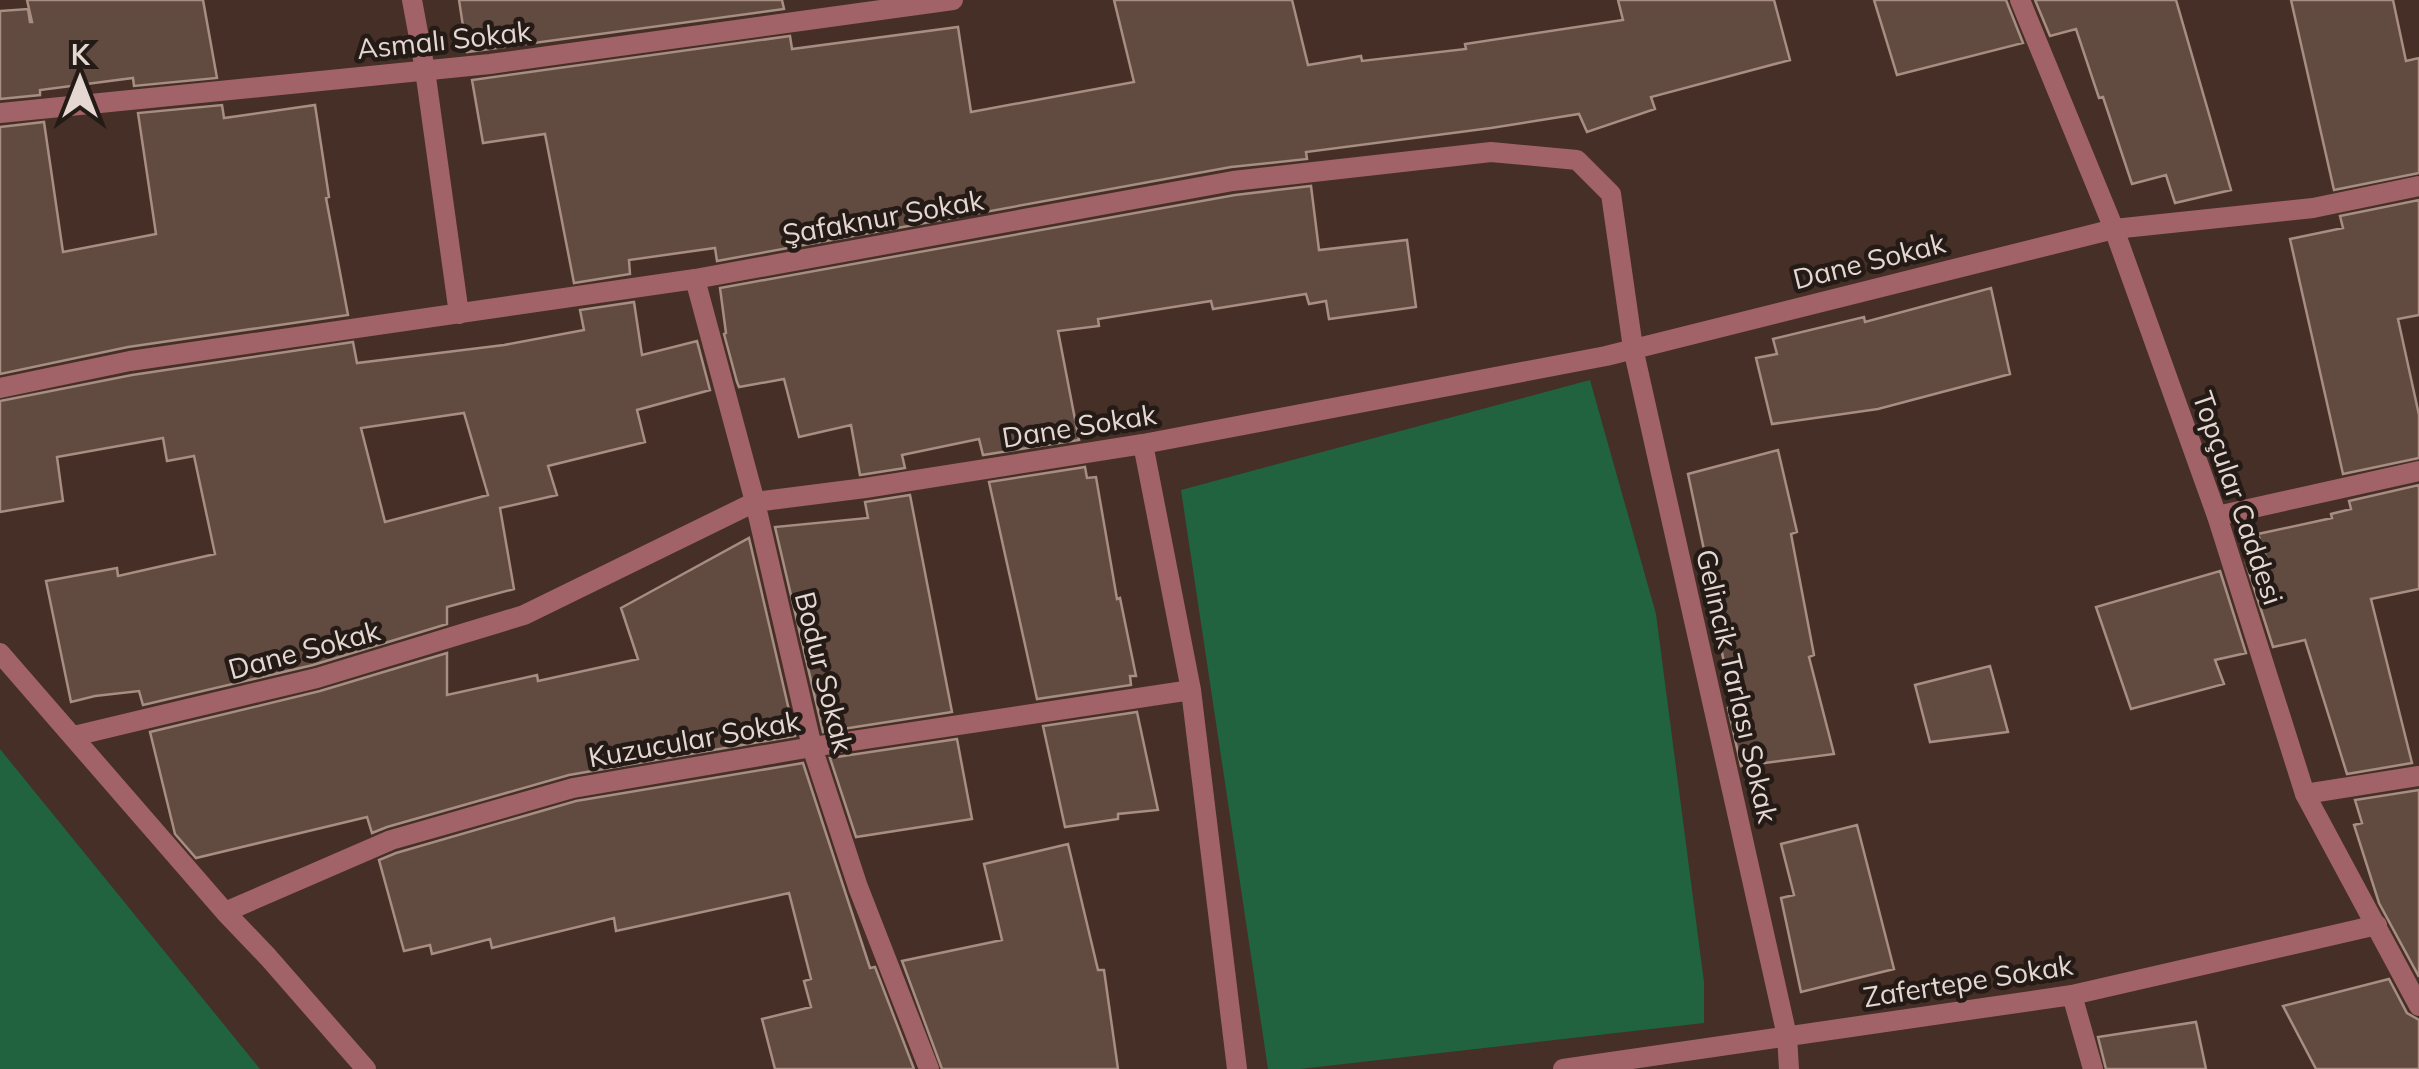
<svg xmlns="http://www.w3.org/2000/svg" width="2419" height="1069" font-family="Mulish,sans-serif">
	<rect width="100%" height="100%" fill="#452f26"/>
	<path fill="#20633e" d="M 1590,380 L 1656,614 L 1704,982 L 1704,1023 L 1300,1069 L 1268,1069 L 1181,490 Z
		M 0,749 L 260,1069 L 0,1069 Z"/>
	<path fill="#614a40" stroke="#a78d82" stroke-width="2.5" fill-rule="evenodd" d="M 27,0 L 203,0 L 217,78 L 134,86 L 133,78 L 40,90 L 40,95 L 0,99 L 0,11 L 28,9 L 30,22 L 32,22 Z
		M 459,0 L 782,0 L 784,9 L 467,52 Z
		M 1114,0 L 1292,0 L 1308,65 L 1361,56 L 1362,61 L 1466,49 L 1465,44 L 1623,20 L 1618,0 L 1774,0 L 1790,60 L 1651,97 L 1655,109 L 1587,132 L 1579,114 L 1491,128 L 1306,152 L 1307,159 L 1231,167 L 717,261 L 715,248 L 629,260 L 630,274 L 574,283 L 545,134 L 483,143 L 472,80 L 790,36 L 792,49 L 958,27 L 971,112 L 1134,82 Z
		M 1874,0 L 2006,0 L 2023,43 L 1897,75 Z
		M 2035,0 L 2176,0 L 2231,190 L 2175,203 L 2166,175 L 2132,184 L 2103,97 L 2099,98 L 2076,29 L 2050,36 Z
		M 2291,0 L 2393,0 L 2406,61 L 2419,58 L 2419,173 L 2334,190 Z
		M 222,105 L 224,118 L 315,105 L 329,197 L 326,198 L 348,315 L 128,347 L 0,374 L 0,127 L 44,122 L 63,252 L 156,234 L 138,113 Z
		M 1311,186 L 1319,250 L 1407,240 L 1416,307 L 1329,319 L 1326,301 L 1309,304 L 1306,294 L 1213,309 L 1211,301 L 1098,319 L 1099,326 L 1058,331 L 1079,440 L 983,455 L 979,439 L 902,455 L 905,468 L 860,475 L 851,425 L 799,437 L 784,379 L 739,387 L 737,382 L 724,334 L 726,333 L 720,288 L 1235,195 Z
		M 2419,200 L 2419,315 L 2398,319 L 2419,415 L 2419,458 L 2343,474 L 2290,239 L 2343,228 L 2340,216 Z
		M 1991,288 L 2010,374 L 1878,409 L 1772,424 L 1756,358 L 1777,354 L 1773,339 L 1864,317 L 1865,322 Z
		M 634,302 L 642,355 L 697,341 L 710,390 L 637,410 L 645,442 L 548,466 L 557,495 L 500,508 L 514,589 L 447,607 L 447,624 L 313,665 L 143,705 L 139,691 L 95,696 L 71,702 L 46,581 L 117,568 L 118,576 L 215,554 L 194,456 L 167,461 L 163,438 L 57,457 L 63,501 L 0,512 L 0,401 L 132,375 L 353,342 L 357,363 L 504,345 L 584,330 L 580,310 ZM 464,413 L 488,495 L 385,522 L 361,428 Z
		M 1778,450 L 1797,532 L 1791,534 L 1814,655 L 1809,657 L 1834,754 L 1741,766 L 1728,708 L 1733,707 L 1713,608 L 1716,607 L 1688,474 Z
		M 1085,467 L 1087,478 L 1096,477 L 1117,599 L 1120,598 L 1136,676 L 1130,676 L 1131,685 L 1037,699 L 989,482 Z
		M 2419,485 L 2419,589 L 2371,599 L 2412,763 L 2347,774 L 2305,640 L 2273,647 L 2246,563 L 2266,557 L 2258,534 L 2332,518 L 2331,514 L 2351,509 L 2349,501 Z
		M 910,495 L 952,712 L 823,732 L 775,527 L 868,518 L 865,502 Z
		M 749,538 L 795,736 L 569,775 L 387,827 L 372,833 L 367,817 L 196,858 L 175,834 L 150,732 L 320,691 L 447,653 L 447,695 L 537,675 L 538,681 L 638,659 L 621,608 Z
		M 2220,571 L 2246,653 L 2215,660 L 2224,684 L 2131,709 L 2096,607 Z
		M 1990,666 L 2008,732 L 1930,742 L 1915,685 Z
		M 1137,712 L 1158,810 L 1118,814 L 1118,819 L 1065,827 L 1043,726 Z
		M 957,739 L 972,819 L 856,837 L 830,758 Z
		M 803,763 L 870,968 L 875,967 L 914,1069 L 775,1069 L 762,1019 L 811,1007 L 804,981 L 811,979 L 789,893 L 616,931 L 614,918 L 492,948 L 490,939 L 432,954 L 430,945 L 404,951 L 379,860 L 396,853 L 576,801 Z
		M 2419,790 L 2419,977 L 2379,903 L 2354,825 L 2362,823 L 2355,800 Z
		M 1857,825 L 1894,969 L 1801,992 L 1781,898 L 1794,895 L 1781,844 Z
		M 1068,844 L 1098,970 L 1104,970 L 1118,1069 L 942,1069 L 902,961 L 1002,940 L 984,864 Z
		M 2389,979 L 2407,1013 L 2419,1020 L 2419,1069 L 2316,1069 L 2283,1006 Z
		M 2196,1022 L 2206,1069 L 2106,1069 L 2098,1037 Z"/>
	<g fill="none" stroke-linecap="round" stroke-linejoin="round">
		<path stroke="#a16367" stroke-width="20" d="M 412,0 L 425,70 L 459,314
			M 0,113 L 490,64 L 953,0
			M 695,279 L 755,502 L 812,747 L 858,887 L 929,1069
			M 0,388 L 130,361 L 695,279 L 1233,181 L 1491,152 L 1577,160 L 1611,194 L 1633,348 L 1787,1036 L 1789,1069
			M 1143,444 L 1191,690 L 1237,1069
			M 2217,516 L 2419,471
			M 0,653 L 225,912 L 268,957 L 366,1069
			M 74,736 L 317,678 L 524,615 L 755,502 L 865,488 L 1143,444 L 1606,356 L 2114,229 L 2313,208 L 2419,186
			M 2305,794 L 2419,776
			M 225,912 L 391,840 L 573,788 L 812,747 L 1191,690
			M 2072,995 L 2093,1069
			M 1563,1069 L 2072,995 L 2377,925"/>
		<path stroke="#a16367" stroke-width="20" d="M 2020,0 L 2114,229 L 2217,516 L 2305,794 L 2419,1006"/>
	</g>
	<g text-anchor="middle" stroke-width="9" stroke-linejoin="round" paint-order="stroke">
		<g font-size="28" fill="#e5d7d1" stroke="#241a16">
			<text transform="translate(444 40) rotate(-6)" y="10">Asmalı Sokak</text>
			<text transform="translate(883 217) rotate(-10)" y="10">Şafaknur Sokak</text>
			<text transform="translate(1869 261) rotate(-14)" y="10">Dane Sokak</text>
			<text transform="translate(1079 426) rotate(-9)" y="10">Dane Sokak</text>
			<text transform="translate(2238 498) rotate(71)" y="10">Topçular Caddesi</text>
			<text transform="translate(304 650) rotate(-15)" y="10">Dane Sokak</text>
			<text transform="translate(824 672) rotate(76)" y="10">Bodur Sokak</text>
			<text transform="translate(1737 686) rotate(77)" y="10">Gelincik Tarlası Sokak</text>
			<text transform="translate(694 739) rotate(-10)" y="10">Kuzucular Sokak</text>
			<text transform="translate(1968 981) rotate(-9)" y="10">Zafertepe Sokak</text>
		</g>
	</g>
	<g transform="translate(80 80)" stroke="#241a16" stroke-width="8" paint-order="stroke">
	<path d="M0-8L18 38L0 25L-18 38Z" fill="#e5d7d1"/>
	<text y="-15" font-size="28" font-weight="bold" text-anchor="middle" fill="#e5d7d1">K</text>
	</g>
</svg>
